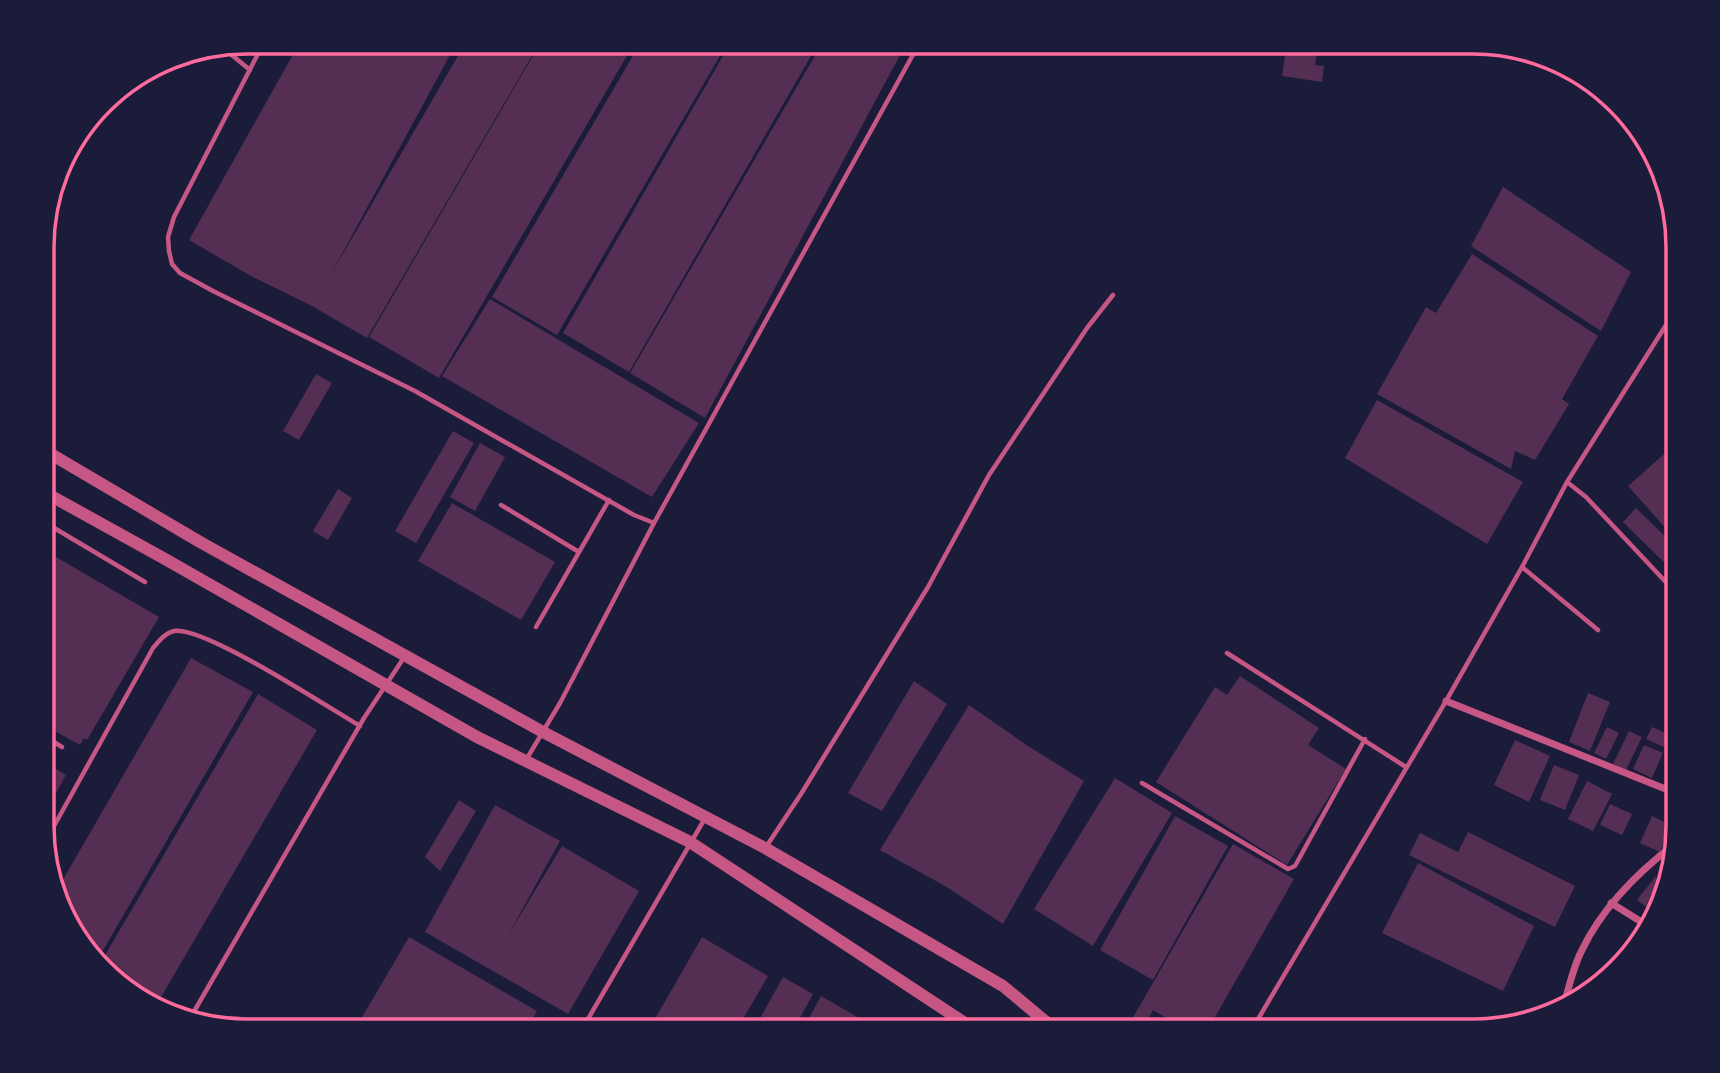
<svg xmlns="http://www.w3.org/2000/svg" width="1720" height="1073" font-family="'Open Sans',sans-serif">
	<rect width="100%" height="100%" fill="#1b1b3a"/>
	<path fill="#542f53" d="M 300,42 L 457,42 L 330,276 L 466,42 L 540,42 L 367,338 L 312,306 L 251,276 L 189,240 Z
		M 541,42 L 635,42 L 439,378 L 369,337 Z
		M 641,42 L 728,42 L 557,335 L 492,297 Z
		M 731,42 L 819,42 L 629,372 L 563,333 Z
		M 823,42 L 907,42 L 705,418 L 630,373 Z
		M 1287,42 L 1319,42 L 1315,65 L 1324,66 L 1322,82 L 1282,76 Z
		M 1320,42 L 1354,42 L 1352,55 L 1319,51 Z
		M 1503,187 L 1631,272 L 1601,331 L 1471,246 Z
		M 1472,254 L 1598,336 L 1562,399 L 1569,404 L 1535,460 L 1515,451 L 1511,469 L 1377,394 L 1426,307 L 1436,313 Z
		M 490,299 L 699,423 L 652,497 L 442,376 Z
		M 316,374 L 332,383 L 299,440 L 283,431 Z
		M 1377,400 L 1523,482 L 1487,544 L 1345,458 Z
		M 453,431 L 474,443 L 416,543 L 395,531 Z
		M 480,443 L 505,457 L 475,511 L 450,497 Z
		M 1672,447 L 1678,453 L 1678,542 L 1628,486 Z
		M 338,489 L 352,498 L 328,540 L 313,531 Z
		M 452,503 L 555,562 L 521,620 L 418,561 Z
		M 1636,508 L 1678,549 L 1678,576 L 1623,522 Z
		M 44,550 L 159,617 L 87,740 L 84,738 L 80,745 L 44,725 Z
		M 191,658 L 253,692 L 98,959 L 70,929 L 57,890 Z
		M 1240,676 L 1319,728 L 1308,745 L 1346,769 L 1287,865 L 1156,782 L 1215,687 L 1227,695 Z
		M 914,681 L 947,704 L 882,811 L 848,793 Z
		M 1588,693 L 1610,702 L 1590,751 L 1569,742 Z
		M 258,694 L 317,730 L 157,1004 L 134,997 L 101,962 Z
		M 969,705 L 1028,746 L 1084,781 L 1003,924 L 945,886 L 880,850 Z
		M 1607,727 L 1619,733 L 1606,759 L 1594,753 Z
		M 1652,727 L 1674,737 L 1668,749 L 1646,739 Z
		M 1629,731 L 1642,737 L 1626,770 L 1613,764 Z
		M 1515,740 L 1550,756 L 1529,802 L 1494,785 Z
		M 1644,745 L 1663,753 L 1652,778 L 1633,769 Z
		M 44,762 L 66,775 L 44,815 Z
		M 1554,765 L 1579,775 L 1565,810 L 1540,800 Z
		M 1115,778 L 1172,813 L 1093,946 L 1034,909 Z
		M 1587,781 L 1612,794 L 1593,831 L 1568,819 Z
		M 459,800 L 476,811 L 440,871 L 425,857 Z
		M 1610,804 L 1632,814 L 1622,835 L 1600,825 Z
		M 495,805 L 560,841 L 507,937 L 562,846 L 639,891 L 568,1014 L 425,932 Z
		M 1175,816 L 1228,846 L 1153,980 L 1100,950 Z
		M 1652,816 L 1672,826 L 1660,852 L 1640,843 Z
		M 1468,832 L 1575,886 L 1555,927 L 1409,855 L 1420,833 L 1458,852 Z
		M 1233,844 L 1294,879 L 1207,1031 L 1188,1031 L 1153,1010 L 1141,1031 L 1136,1031 L 1128,1026 Z
		M 1418,863 L 1534,926 L 1503,991 L 1382,933 Z
		M 1655,877 L 1663,883 L 1653,912 L 1637,900 Z
		M 409,937 L 537,1011 L 525,1031 L 354,1031 Z
		M 702,937 L 768,976 L 736,1031 L 648,1031 Z
		M 783,977 L 813,994 L 793,1031 L 778,1031 L 759,1020 Z
		M 821,996 L 861,1019 L 854,1031 L 802,1031 Z"/>
	<g fill="none" stroke-linecap="round" stroke-linejoin="round">
		<path stroke="#c65784" stroke-width="4.5" d="M 264,42 L 174,217 L 168,237 L 169,251 L 172,264 L 180,273 L 213,291 L 415,391 L 634,515 L 654,523 L 560,703 L 526,760
			M 222,47 L 250,70
			M 1567,482 L 1586,497 L 1678,595
			M 501,505 L 579,552
			M 44,522 L 145,582
			M 654,523 L 920,42
			M 1522,567 L 1598,630
			M 536,627 L 609,500
			M 1227,653 L 1406,767
			M 44,736 L 62,747
			M 1142,783 L 1288,869 L 1295,866 L 1365,739
			M 44,844 L 153,648 C 159,641 165,633 174,631 C 203,625 329,708 360,726
			M 766,847 L 801,794 L 928,587 L 989,475 L 1087,328 L 1113,295
			M 192,1015 L 364,718 L 405,656
			M 581,1031 L 704,820
			M 1251,1031 L 1446,701 L 1522,567 L 1567,482 L 1678,306"/>
		<path stroke="#c65784" stroke-width="7" d="M 1222,42 L 1250,46 L 1262,42
			M 1446,701 L 1678,794
			M 1611,903 L 1648,926
			M 1563,1007 C 1569,988 1573,967 1582,950 C 1603,906 1638,872 1676,843"/>
		<path stroke="#c65784" stroke-width="12" d="M 44,450 L 200,542 L 543,732 L 765,848 L 1003,986 L 1057,1031
			M 44,492 L 165,559 L 477,737 L 690,842 L 977,1031"/>
	</g>
	<path d="M0 0H1720V1073H0ZM247 54H1473A193 193 0 0 1 1666 247V826A193 193 0 0 1 1473 1019H247A193 193 0 0 1 54 826V247A193 193 0 0 1 247 54Z" fill="#1b1b3a" fill-rule="evenodd"/>
	<path fill="none" stroke="#ff6b9d" stroke-width="3.5" d="M247 54H1473A193 193 0 0 1 1666 247V826A193 193 0 0 1 1473 1019H247A193 193 0 0 1 54 826V247A193 193 0 0 1 247 54Z"/>
</svg>
